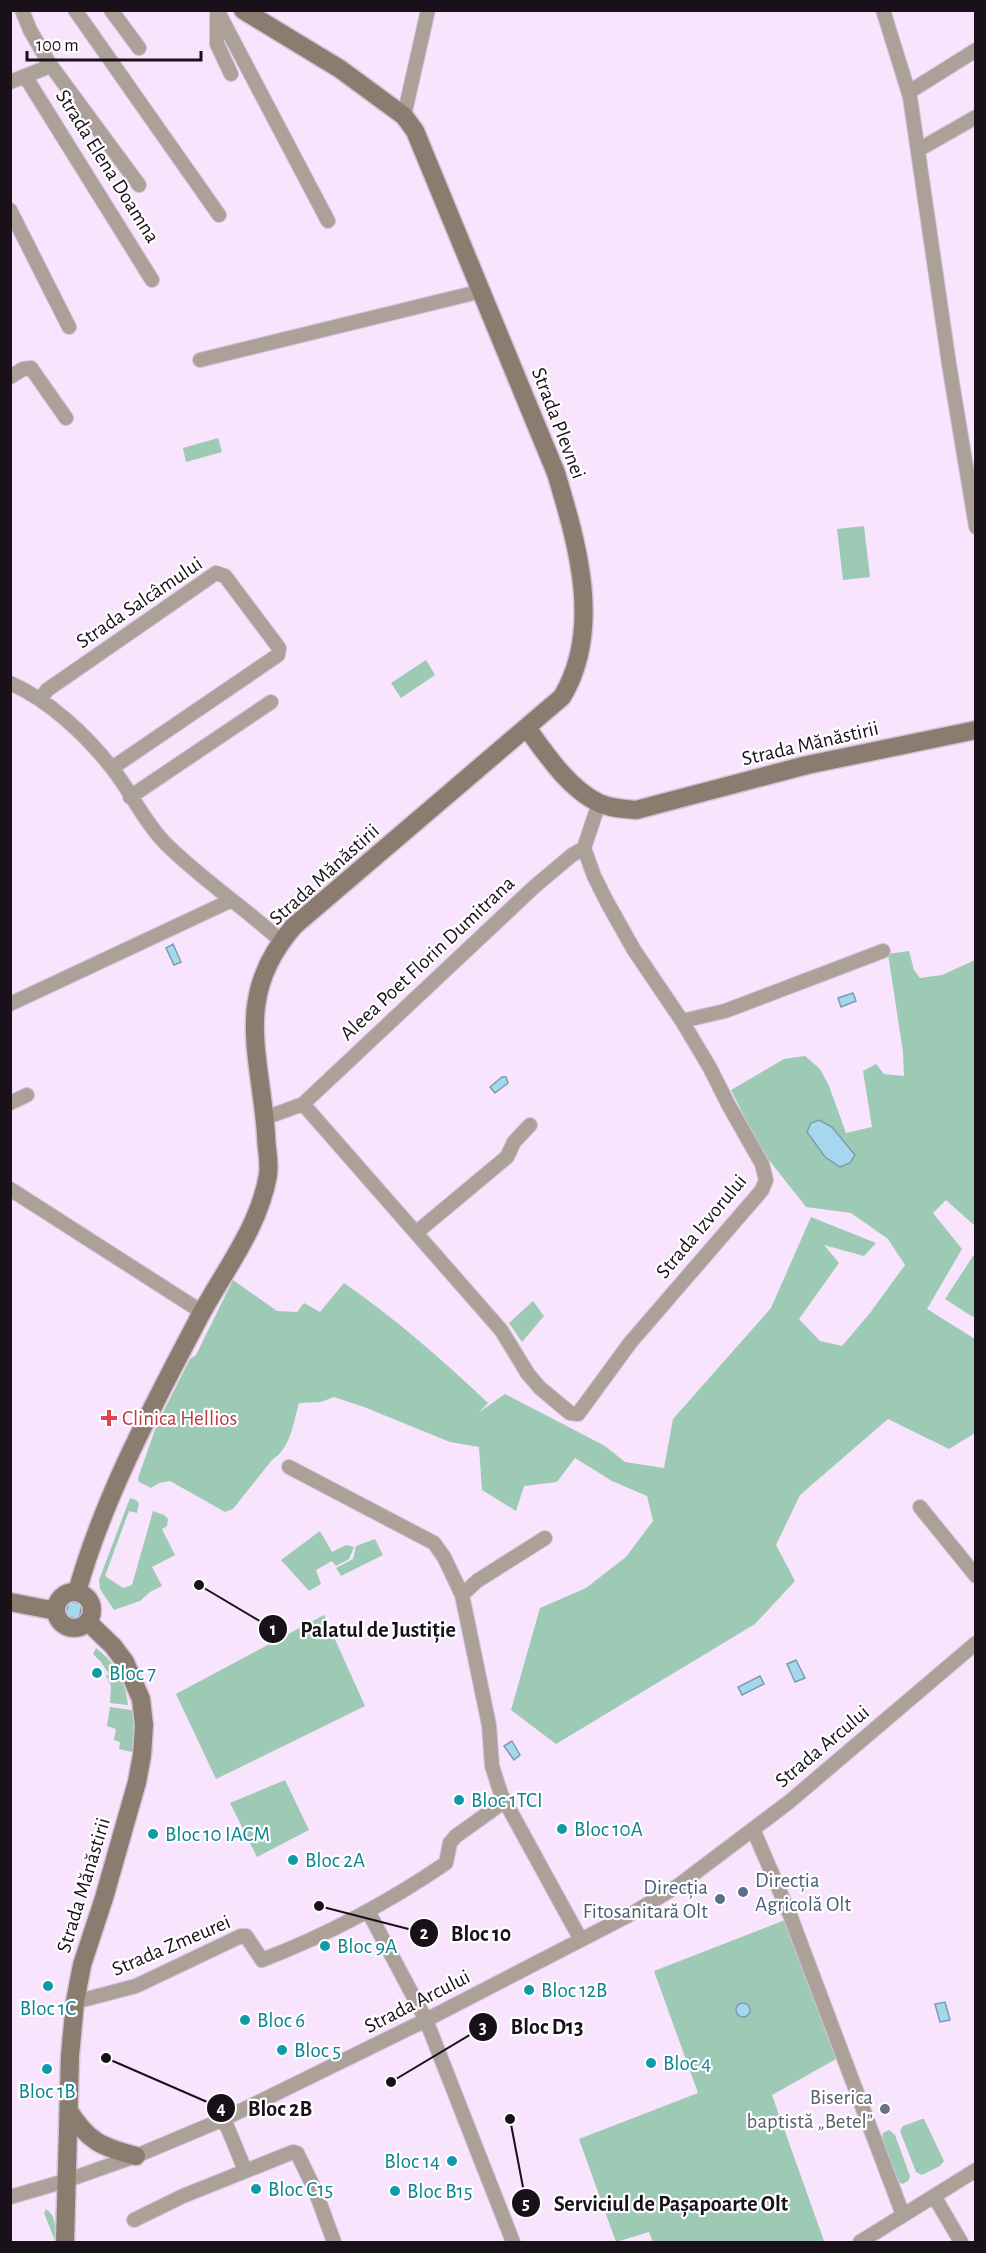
<svg xmlns="http://www.w3.org/2000/svg" width="986" height="2253" font-family="'Alegreya Sans',sans-serif">
	<rect width="100%" height="100%" fill="#f8e4fc"/>
	<path fill="#9dcab5" d="M 218,438 L 222,452 L 186,462 L 183,448 Z
		M 864,526 L 870,577 L 843,580 L 837,529 Z
		M 426,660 L 435,675 L 401,698 L 391,683 Z
		M 909,951 L 914,970 L 920,978 L 942,975 L 975,960 L 975,1226 L 946,1200 L 933,1213 L 962,1249 L 927,1309 L 975,1339 L 975,1433 L 949,1449 L 888,1419 L 800,1495 L 776,1545 L 795,1581 L 755,1624 L 556,1744 L 511,1710 L 540,1608 L 586,1588 L 626,1557 L 653,1521 L 647,1496 L 612,1481 L 575,1458 L 557,1482 L 524,1486 L 516,1511 L 482,1490 L 479,1447 L 450,1442 L 364,1407 L 334,1397 L 321,1402 L 299,1403 C 293,1423 291,1448 272,1460 L 233,1509 L 225,1512 L 170,1481 L 159,1483 L 151,1488 L 139,1482 L 138,1478 L 157,1424 L 190,1359 L 196,1355 L 233,1280 L 277,1311 L 297,1312 L 304,1303 L 320,1312 L 344,1283 C 396,1319 443,1360 488,1403 L 478,1413 L 505,1394 L 605,1446 L 625,1462 L 664,1468 L 673,1419 L 771,1308 L 811,1217 L 876,1243 L 864,1256 L 824,1245 L 839,1263 L 799,1319 L 820,1341 L 842,1346 L 870,1313 L 905,1265 L 888,1239 L 851,1213 L 806,1207 L 761,1150 L 731,1090 L 784,1059 L 805,1056 L 820,1069 L 829,1086 L 846,1133 L 872,1127 L 863,1071 L 876,1064 L 884,1074 L 904,1076 L 903,1052 L 888,954 Z
		M 975,1253 L 976,1314 L 973,1317 L 945,1299 Z
		M 533,1301 L 544,1316 L 522,1342 L 509,1323 Z
		M 130,1498 L 136,1500 L 139,1503 L 137,1513 L 129,1511 L 105,1576 L 123,1588 L 132,1585 L 153,1511 L 164,1515 L 168,1519 L 167,1526 L 162,1529 L 175,1555 L 152,1567 L 162,1586 L 150,1592 L 140,1601 L 114,1610 L 100,1589 L 99,1580 Z
		M 320,1531 L 332,1552 L 346,1545 L 354,1547 L 349,1559 L 336,1566 L 332,1561 L 316,1570 L 321,1584 L 309,1591 L 281,1560 Z
		M 375,1539 L 383,1555 L 341,1576 L 336,1568 L 353,1559 L 356,1546 Z
		M63 1610a11 11 0 1 1 22 0a11 11 0 1 1-22 0Z
		M 324,1615 L 365,1706 L 216,1779 L 176,1694 Z
		M 96,1648 C 116,1664 125,1679 128,1705 L 110,1703 L 111,1686 L 106,1676 L 109,1674 L 101,1662 L 93,1654 Z
		M 110,1707 L 132,1710 L 137,1742 L 136,1753 L 119,1749 L 120,1742 L 114,1740 L 116,1729 L 107,1726 Z
		M 285,1780 L 309,1830 L 257,1857 L 230,1803 Z
		M 785,1920 L 838,2058 L 772,2095 L 824,2241 L 653,2242 L 649,2232 L 616,2242 L 579,2139 L 698,2093 L 654,1971 Z
		M 922,2119 L 924,2119 L 944,2161 L 940,2166 L 922,2175 L 916,2172 L 900,2131 L 903,2126 Z
		M 889,2130 L 895,2135 L 910,2176 L 909,2180 L 903,2184 L 898,2182 L 882,2140 L 883,2133 Z
		M 46,2209 C 57,2216 55,2229 55,2241 L 44,2213 Z"/>
	<path fill="#a5d7ef" stroke="#7b9caf" stroke-width="1.5" d="M 173,944 L 181,962 L 174,965 L 166,948 Z
		M 853,993 L 856,1001 L 841,1007 L 838,998 Z
		M 502,1077 L 506,1077 L 508,1083 L 495,1093 L 490,1087 Z
		M 819,1120 L 832,1127 L 855,1155 L 850,1163 L 840,1167 L 825,1157 L 807,1132 L 811,1123 Z
		M 69,1601 L 82,1604 L 79,1619 L 65,1616 Z
		M 796,1660 L 805,1678 L 795,1682 L 787,1664 Z
		M 760,1676 L 764,1684 L 742,1695 L 738,1687 Z
		M 512,1741 L 520,1755 L 514,1760 L 504,1746 Z
		M 945,2002 L 950,2020 L 940,2022 L 935,2004 Z
		M736 2010a7 7 0 1 1 14 0a7 7 0 1 1-14 0Z"/>
	<g fill="none" stroke-linecap="round" stroke-linejoin="round">
		<g stroke="#d4c2d8" stroke-width="16">
			<path id="street" d="M 75,10 L 219,215
				M 111,10 L 139,48
				M 217,10 L 328,221
				M 883,10 L 910,97 L 949,364 L 976,527
				M 217,14 L 217,44 L 231,74
				M 49,63 L 139,185
				M 25,76 L 152,280
				M 10,82 L 43,69 L 49,63 L 30,30 L 22,10
				M 909,92 L 976,50
				M 404,116 L 428,10
				M 918,150 L 976,117
				M 10,210 L 69,327
				M 200,360 L 482,291
				M 10,377 L 23,369 L 31,368 L 66,418
				M 10,683 C 49,700 86,735 112,768 C 132,793 142,819 165,843 C 201,879 244,907 281,941
				M 41,699 L 47,690 L 216,573 L 225,576 L 279,648 L 278,655 L 112,768
				M 130,797 L 271,702
				M 10,1004 L 232,900
				M 682,1021 L 725,1011 L 883,951
				M 10,1103 L 27,1095
				M 303,1104 L 501,1330 L 528,1374 L 540,1388 L 570,1413 L 578,1414 L 630,1343 L 762,1190 L 766,1180 L 762,1164 L 728,1104 L 710,1068 L 682,1021 L 634,950 L 607,902 L 594,876 L 584,848 L 599,803
				M 265,1118 L 303,1104 L 534,887 L 572,855 L 584,848
				M 10,1189 L 202,1312
				M 417,1232 L 507,1157 L 514,1142 L 530,1125
				M 289,1467 L 434,1543 L 444,1557 L 462,1595 L 489,1725 L 492,1766 L 501,1794 L 581,1940
				M 920,1507 L 976,1576
				M 462,1595 L 477,1581 L 545,1538
				M 753,1829 L 790,1915 L 903,2215
				M 368,1911 L 426,2020 L 513,2242
				M 75,2002 L 136,1986 L 241,1936 L 246,1936 L 262,1960 C 327,1935 389,1902 446,1863 L 450,1843 L 456,1836 L 505,1801
				M 224,2119 L 245,2170
				M 934,2196 L 961,2242
				M 10,2197 L 65,2181 L 136,2156 L 224,2119 L 426,2020 L 633,1913 L 679,1885 L 789,1802 L 976,1643
				M 134,2220 L 183,2196 L 293,2152 L 297,2153 L 315,2190 L 334,2242
				M 860,2242 L 976,2170"/>
		</g>
		<g stroke="#d4c2d8" stroke-width="21">
			<path id="secondary" d="M 527,728 C 546,754 569,789 599,803 C 610,808 623,809 636,810 L 807,765 L 976,730
				M 77,1592 C 104,1495 155,1402 201,1314 C 226,1268 259,1227 268,1175 C 270,1162 266,1147 266,1134 C 260,1053 233,996 294,926 L 562,697 C 603,629 577,543 556,473 L 415,131 L 404,116 L 340,69 L 243,10
				M56 1610a18 18 0 1 1 36 0a18 18 0 1 1-36 0Z
				M 10,1602 L 56,1611
				M 69,2111 C 88,2141 101,2147 136,2156
				M 65,2242 L 70,2056 L 75,2002 L 82,1965 L 104,1898 L 137,1782 L 142,1755 L 144,1725 L 141,1699 L 125,1662 L 113,1646 L 88,1622"/>
		</g>
		<use href="#street" stroke="#aba198" stroke-width="14"/>
		<use href="#secondary" stroke="#8b7c70" stroke-width="18"/>
	</g>
	<path fill="#e0444e" stroke="#fff" stroke-width="2" d="M106 1409h6v6h6v6h-6v6h-6v-6h-6v-6h6z"/>
	<g fill="#0f9aa8" stroke="#fff" stroke-width="2">
		<circle cx="97" cy="1673" r="6"/>
		<circle cx="459" cy="1800" r="6"/>
		<circle cx="562" cy="1829" r="6"/>
		<circle cx="153" cy="1834" r="6"/>
		<circle cx="293" cy="1860" r="6"/>
		<circle cx="325" cy="1946" r="6"/>
		<circle cx="48" cy="1986" r="6"/>
		<circle cx="529" cy="1990" r="6"/>
		<circle cx="245" cy="2020" r="6"/>
		<circle cx="282" cy="2050" r="6"/>
		<circle cx="651" cy="2063" r="6"/>
		<circle cx="47" cy="2069" r="6"/>
		<circle cx="452" cy="2161" r="6"/>
		<circle cx="256" cy="2189" r="6"/>
		<circle cx="395" cy="2191" r="6"/>
	</g>
	<g fill="#5c6f8a" stroke="#fff" stroke-width="2">
		<circle cx="743" cy="1892" r="6"/>
		<circle cx="720" cy="1899" r="6"/>
	</g>
	<circle fill="#6b7280" stroke="#fff" stroke-width="2" cx="885" cy="2109" r="6"/>
	<g text-anchor="middle" stroke-width="4.5" stroke-linejoin="round" paint-order="stroke">
		<g font-size="21" fill="#181119" stroke="#fff">
			<text transform="translate(108 166) rotate(58)" y="7">Strada Elena Doamna</text>
			<text transform="translate(559 423) rotate(69)" y="7">Strada Plevnei</text>
			<text transform="translate(139 602) rotate(-34)" y="7">Strada Salcâmului</text>
			<text transform="translate(810 743) rotate(-13)" y="7">Strada Mănăstirii</text>
			<text transform="translate(324 874) rotate(-42)" y="7">Strada Mănăstirii</text>
			<text transform="translate(427 958) rotate(-43)" y="7">Aleea Poet Florin Dumitrana</text>
			<text transform="translate(701 1226) rotate(-50)" y="7">Strada Izvorului</text>
			<text transform="translate(822 1746) rotate(-40)" y="7">Strada Arcului</text>
			<text transform="translate(83 1885) rotate(-73)" y="7">Strada Mănăstirii</text>
			<text transform="translate(171 1945) rotate(-23)" y="7">Strada Zmeurei</text>
			<text transform="translate(417 2001) rotate(-27)" y="7">Strada Arcului</text>
		</g>
		<g font-size="21" fill="#be3a42" stroke="#fff" text-anchor="start">
			<text x="122" y="1425">Clinica Hellios</text>
		</g>
		<g font-size="21" fill="#0d838f" stroke="#fff" text-anchor="start">
			<text x="109" y="1680">Bloc 7</text>
			<text x="471" y="1807">Bloc 1TCI</text>
			<text x="574" y="1836">Bloc 10A</text>
			<text x="165" y="1841">Bloc 10 IACM</text>
			<text x="305" y="1867">Bloc 2A</text>
			<text x="337" y="1953">Bloc 9A</text>
			<text x="541" y="1997">Bloc 12B</text>
			<text x="48" y="2015" text-anchor="middle">Bloc 1C</text>
			<text x="257" y="2027">Bloc 6</text>
			<text x="294" y="2057">Bloc 5</text>
			<text x="663" y="2070">Bloc 4</text>
			<text x="47" y="2098" text-anchor="middle">Bloc 1B</text>
			<text x="440" y="2168" text-anchor="end">Bloc 14</text>
			<text x="268" y="2196">Bloc C15</text>
			<text x="407" y="2198">Bloc B15</text>
		</g>
		<g font-size="21" fill="#4e5e75" stroke="#fff" text-anchor="start">
			<text x="755" y="1887">Direcția<tspan x="755" dy="24">Agricolă Olt</tspan></text>
			<text x="708" y="1894" text-anchor="end">Direcția<tspan x="708" dy="24">Fitosanitară Olt</tspan></text>
		</g>
		<g font-size="21" fill="#5b616d" stroke="#fff" text-anchor="end">
			<text x="873" y="2104">Biserica<tspan x="873" dy="24">baptistă „Betel”</tspan></text>
		</g>
	</g>
	<path fill="none" stroke="#181119" stroke-width="2" d="M199 1585L273 1629M319 1906L424 1933M391 2082L483 2027M106 2058L221 2108M510 2119L526 2203"/>
	<g fill="#181119" stroke="#fff" stroke-width="2">
		<circle cx="199" cy="1585" r="6"/>
		<circle cx="319" cy="1906" r="6"/>
		<circle cx="391" cy="2082" r="6"/>
		<circle cx="106" cy="2058" r="6"/>
		<circle cx="510" cy="2119" r="6"/>
		<circle cx="273" cy="1629" r="15"/>
		<circle cx="424" cy="1933" r="15"/>
		<circle cx="483" cy="2027" r="15"/>
		<circle cx="221" cy="2108" r="15"/>
		<circle cx="526" cy="2203" r="15"/>
	</g>
	<g font-size="18" text-anchor="middle" font-weight="bold" fill="#fff">
		<text x="273" y="1635">1</text>
		<text x="424" y="1939">2</text>
		<text x="483" y="2033">3</text>
		<text x="221" y="2114">4</text>
		<text x="526" y="2209">5</text>
	</g>
	<g font-size="22" text-anchor="middle" font-weight="bold" fill="#181119" stroke="#fff" stroke-width="4.5" stroke-linejoin="round" paint-order="stroke">
		<text x="378" y="1637">Palatul de Justiție</text>
		<text x="481" y="1941">Bloc 10</text>
		<text x="547" y="2034">Bloc D13</text>
		<text x="280" y="2116">Bloc 2B</text>
		<text x="671" y="2211">Serviciul de Pașapoarte Olt</text>
	</g>
	<rect width="986" height="2253" fill="none" stroke="#181119" stroke-width="24"/>
	<path d="M27 51v9h174v-9" fill="none" stroke="#181119" stroke-width="3"/>
	<text x="36" y="51" font-size="18" fill="#181119" stroke="#ffffff" stroke-width="4.5" paint-order="stroke">100 m</text>
</svg>
